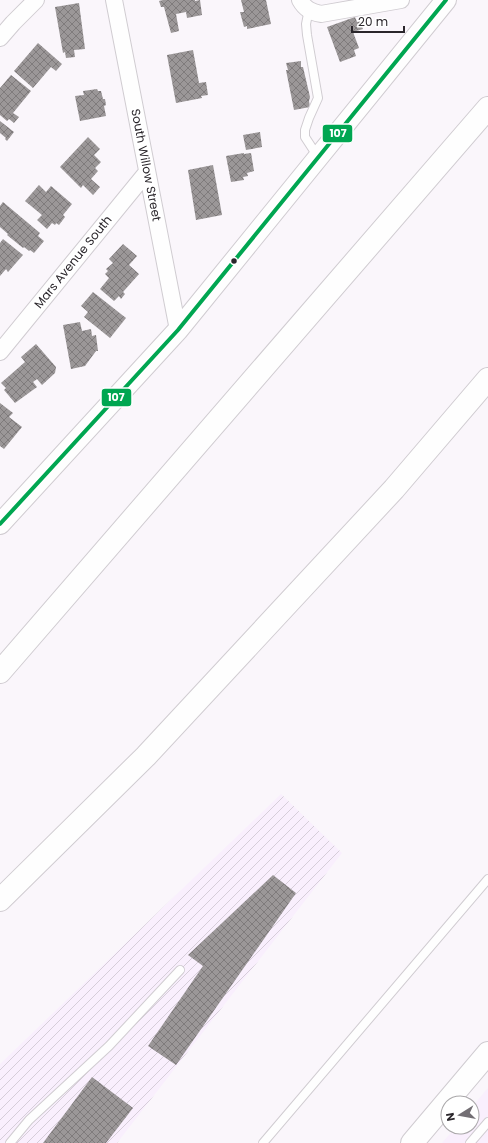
<svg xmlns="http://www.w3.org/2000/svg" width="488" height="1143" font-family="Poppins,sans-serif">
	<defs>
		<pattern id="industrial-furrows" width="10" height="10" patternUnits="userSpaceOnUse"><rect width="10" height="10" fill="#f9effd"/><path d="M-1 1l2-2M0 10L10 0M9 11l2-2" fill="none" stroke="#d6cdd9"/></pattern>
		<pattern id="building-cross-hatch" width="8" height="8" patternUnits="userSpaceOnUse"><rect width="8" height="8" fill="#9b9798"/><path d="M0 0l8 8M0 8l8-8" fill="none" stroke="#7f7b7c"/></pattern>
	</defs>
	<rect width="100%" height="100%" fill="#faf6fb"/>
	<path fill="url(#industrial-furrows)" d="M 281,794 L 342,853 L 117,1143 L 0,1143 L 0,1064 Z"/>
	<path fill="#f9effd" d="M 488,1088 L 488,1143 L 442,1143 L 456,1127 L 472,1127 L 472,1107 Z"/>
	<path fill="url(#building-cross-hatch)" d="M 163,0 L 195,0 L 195,1 L 200,0 L 202,15 L 187,18 L 186,12 L 176,14 L 179,31 L 171,33 L 164,7 L 161,7 L 159,1 Z
		M 241,0 L 266,0 L 271,24 L 247,29 L 247,26 L 244,27 L 240,12 L 244,12 Z
		M 79,3 L 85,49 L 74,50 L 75,57 L 66,58 L 65,52 L 63,53 L 55,7 Z
		M 355,17 L 357,22 L 360,21 L 363,29 L 353,32 L 359,48 L 354,50 L 356,56 L 340,62 L 327,27 Z
		M 38,43 L 62,64 L 56,71 L 51,67 L 33,88 L 14,71 Z
		M 193,50 L 199,83 L 206,82 L 208,95 L 201,96 L 202,98 L 176,103 L 167,55 Z
		M 301,61 L 301,67 L 303,67 L 310,97 L 309,101 L 310,107 L 294,110 L 286,70 L 288,70 L 286,63 Z
		M 11,75 L 31,91 L 13,113 L 19,117 L 14,123 L 9,119 L 7,121 L 0,115 L 0,88 Z
		M 97,89 L 98,91 L 101,91 L 103,99 L 105,99 L 106,105 L 104,106 L 106,116 L 80,121 L 75,96 L 84,95 L 83,91 Z
		M 0,121 L 14,132 L 7,141 L 5,139 L 6,138 L 0,133 Z
		M 260,132 L 262,147 L 246,150 L 243,135 Z
		M 88,137 L 100,149 L 94,155 L 101,162 L 95,168 L 98,171 L 91,179 L 100,187 L 93,195 L 83,185 L 81,188 L 60,167 Z
		M 244,153 L 244,154 L 251,153 L 254,171 L 247,173 L 248,176 L 243,177 L 244,180 L 231,182 L 226,156 Z
		M 213,165 L 222,215 L 196,220 L 188,170 Z
		M 39,185 L 46,192 L 51,186 L 72,204 L 63,215 L 65,217 L 59,225 L 56,223 L 55,225 L 52,223 L 47,229 L 37,220 L 42,215 L 25,201 Z
		M 3,202 L 40,233 L 38,236 L 44,241 L 34,253 L 30,250 L 29,251 L 24,247 L 23,248 L 7,235 L 8,234 L 0,227 L 0,206 Z
		M 3,239 L 23,255 L 8,272 L 6,269 L 0,276 L 0,243 Z
		M 123,244 L 137,256 L 129,265 L 139,274 L 123,292 L 125,294 L 121,299 L 119,296 L 114,301 L 100,289 L 109,278 L 105,274 L 108,271 L 106,269 L 113,263 L 109,259 Z
		M 93,292 L 126,318 L 110,338 L 84,317 L 88,312 L 81,306 Z
		M 80,322 L 82,331 L 91,329 L 92,336 L 96,335 L 98,351 L 96,351 L 85,366 L 71,369 L 63,325 Z
		M 36,344 L 56,367 L 55,373 L 42,385 L 37,379 L 33,382 L 37,387 L 15,403 L 4,390 L 6,388 L 1,383 L 25,362 L 21,357 Z
		M 0,403 L 13,413 L 9,417 L 22,427 L 4,449 L 0,446 Z
		M 273,875 L 296,893 L 176,1065 L 148,1046 L 203,966 L 188,955 Z
		M 92,1077 L 133,1108 L 106,1143 L 43,1143 Z"/>
	<g fill="none" stroke-linecap="round" stroke-linejoin="round">
		<g stroke="#d0ccd1" stroke-width="10">
			<path id="service" d="M 309,9 L 306,24 L 307,35 L 318,98 L 309,118 L 305,130 L 305,137 L 318,157
				M 10,1143 L 29,1120 L 109,1046 L 180,970
				M 263,1143 L 488,879
				M 470,1143 L 488,1122"/>
		</g>
		<g stroke="#d0ccd1" stroke-width="18">
			<path id="minor" d="M 114,0 L 178,330
				M 300,0 C 305,9 311,12 321,14 L 401,0
				M 0,38 L 13,23 L 36,0
				M 0,352 L 147,172"/>
		</g>
		<g stroke="#d0ccd1" stroke-width="22">
			<path id="tertiary" d="M 0,524 L 178,330 L 446,0"/>
		</g>
		<g stroke="#d0ccd1" stroke-width="24">
			<path id="secondary" d="M 412,1143 L 488,1053"/>
		</g>
		<g stroke="#d0ccd1" stroke-width="24">
			<path id="motorway" d="M 0,672 L 488,108
				M 0,900 L 146,756 L 394,489 L 488,379"/>
		</g>
		<use href="#service" stroke="#fefefe" stroke-width="8"/>
		<use href="#minor" stroke="#fefefe" stroke-width="16"/>
		<use href="#tertiary" stroke="#fefefe" stroke-width="20"/>
		<use href="#secondary" stroke="#fefefe" stroke-width="22"/>
		<use href="#motorway" stroke="#fefefe" stroke-width="22"/>
		<g stroke="#fff" stroke-width="7">
			<path id="bus-1" d="M 0,524 L 178,330 L 446,0"/>
		</g>
		<use href="#bus-1" stroke="#00a651" stroke-width="4"/>
	</g>
	<circle fill="#2a262b" stroke="#fff" stroke-width="1.5" cx="234" cy="261" r="3.5"/>
	<g text-anchor="middle" stroke-width="4" stroke-linejoin="round" paint-order="stroke">
		<g font-size="12" fill="#2a262b" stroke="#fff">
			<text transform="translate(146 165) rotate(79)" y="4">South Willow Street</text>
			<text transform="translate(73 262) rotate(-51)" y="4">Mars Avenue South</text>
		</g>
	</g>
	<g stroke="#fff" stroke-width="1.5">
		<rect x="322" y="124" width="31" height="19" rx="4" fill="#00a651"/>
		<rect x="101" y="388" width="31" height="19" rx="4" fill="#00a651"/>
	</g>
	<g font-size="11" text-anchor="middle" font-weight="bold" fill="#fff">
		<text x="338" y="137">107</text>
		<text x="116" y="401">107</text>
	</g>
	<g transform="translate(460 1115) rotate(259)"><circle r="19" fill="#ffffff" stroke="#aaa8aa"/>
	<path d="M0-3L7 15L0 10L-7 15Z" fill="#736f74"/>
	<text y="-6" font-size="11" font-weight="bold" text-anchor="middle" fill="#2a262b">N</text>
	</g>
	<path d="M352 26v6h52v-6" fill="none" stroke="#2a262b" stroke-width="2"/>
	<text x="358" y="26" font-size="12" fill="#2a262b" stroke="#ffffff" stroke-width="3" paint-order="stroke">20 m</text>
</svg>
